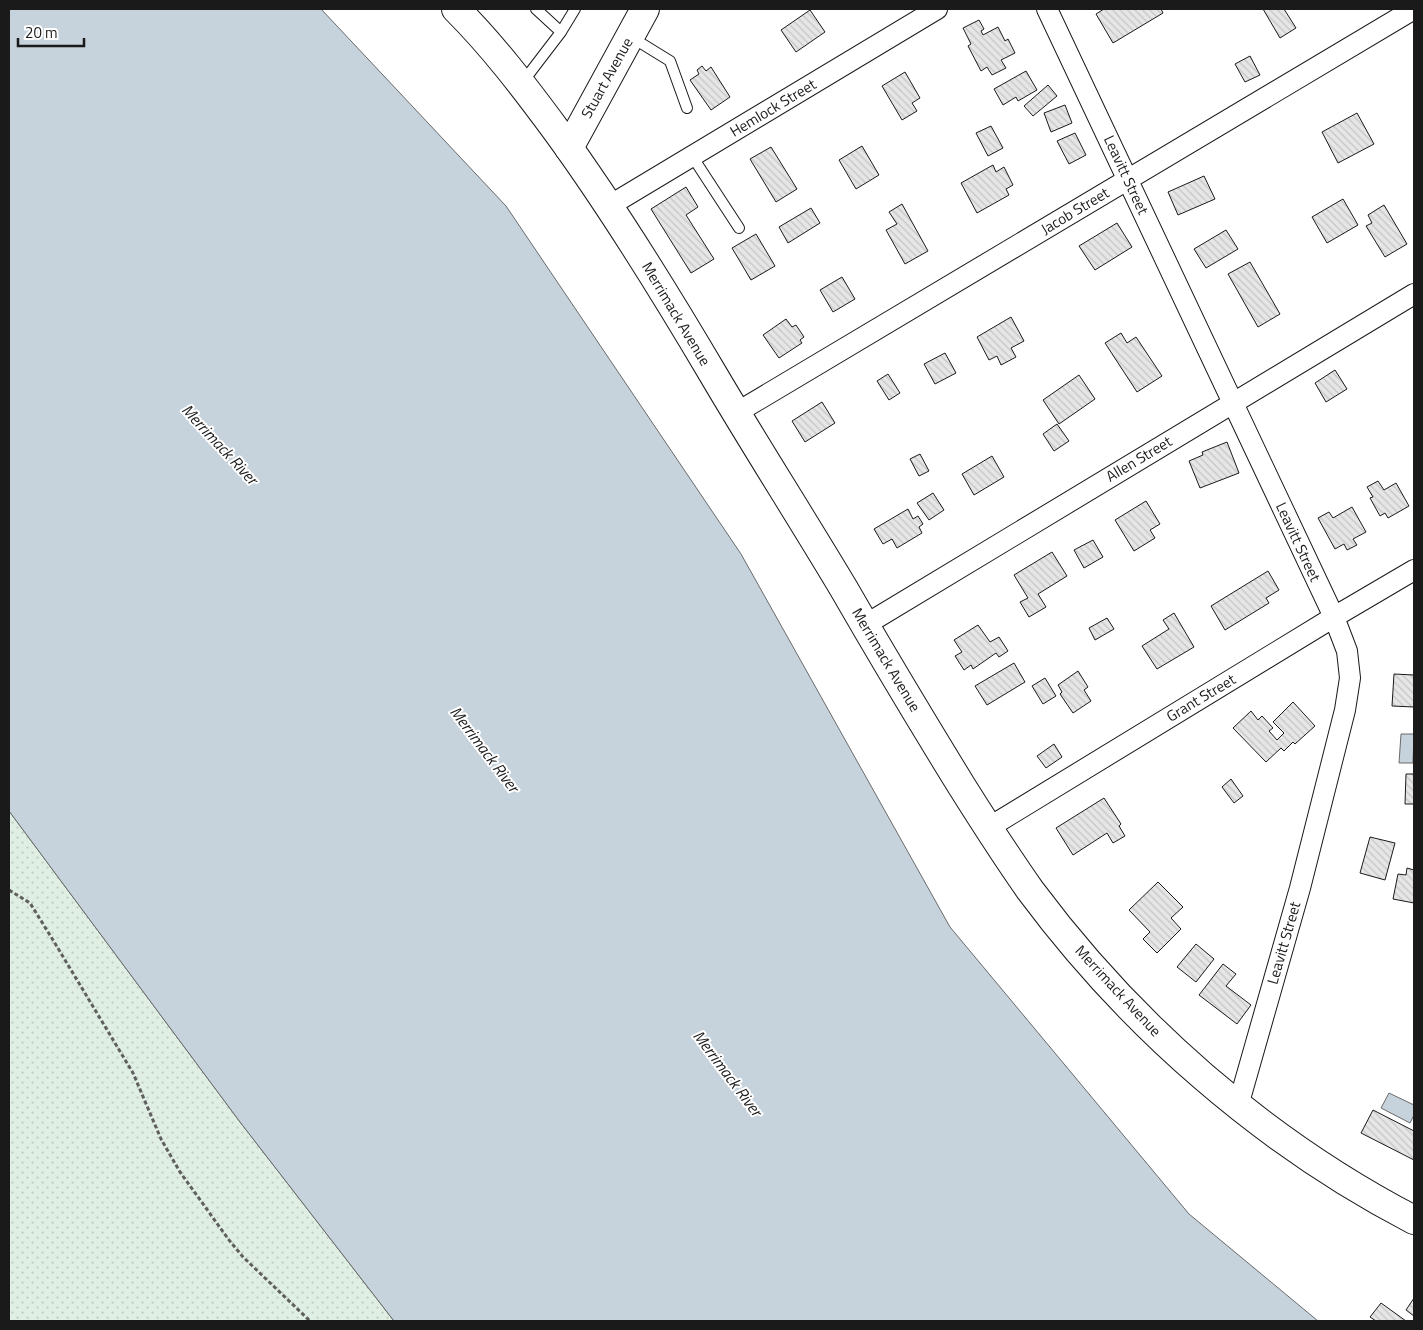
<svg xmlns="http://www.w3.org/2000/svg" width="1423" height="1330" font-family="'Titillium Web',sans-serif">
	<defs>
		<pattern id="green-dots" width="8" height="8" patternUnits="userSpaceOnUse" patternTransform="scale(1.25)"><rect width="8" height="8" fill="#e0efe3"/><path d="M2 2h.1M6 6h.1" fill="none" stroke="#c0ccc2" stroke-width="1.8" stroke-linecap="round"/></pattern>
		<pattern id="building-back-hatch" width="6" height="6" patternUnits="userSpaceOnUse" patternTransform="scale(1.25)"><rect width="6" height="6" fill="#e6e6e6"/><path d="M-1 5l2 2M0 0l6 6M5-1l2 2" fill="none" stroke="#c5c5c5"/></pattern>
	</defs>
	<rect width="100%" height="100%" fill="#fff"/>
	<path fill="url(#green-dots)" stroke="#6a6a6a" d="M 9,811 L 240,1122 L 394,1321 L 9,1321 Z"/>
	<path fill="#c6d2dc" stroke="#6a6a6a" d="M 9,9 L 321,9 L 506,206 L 741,554 L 950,927 L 1189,1214 L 1318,1321 L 394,1321 L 240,1122 L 9,811 Z
		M 1401,734 L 1414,734 L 1413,763 L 1399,763 Z
		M 1389,1093 L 1414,1105 L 1414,1115 L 1410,1123 L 1381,1108 Z"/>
	<path fill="url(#building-back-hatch)" stroke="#1a1a1a" d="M 1104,9 L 1161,9 L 1163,13 L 1113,43 L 1096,14 Z
		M 1263,9 L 1284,9 L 1296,28 L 1280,38 Z
		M 810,10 L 825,32 L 796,52 L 781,30 Z
		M 979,20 L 984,29 L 981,31 L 983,35 L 998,27 L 1005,41 L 1008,39 L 1015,53 L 1001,60 L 1006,68 L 992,75 L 987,67 L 981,71 L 968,46 L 971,44 L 963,28 Z
		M 1250,56 L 1260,75 L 1245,82 L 1235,64 Z
		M 702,66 L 706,71 L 711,67 L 730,97 L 711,110 L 690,80 L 699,74 L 697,70 Z
		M 1026,71 L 1037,90 L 1018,101 L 1016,97 L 1003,105 L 994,89 Z
		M 905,72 L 920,98 L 912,103 L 917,111 L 902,120 L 882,86 Z
		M 1048,85 L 1057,96 L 1033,116 L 1024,106 Z
		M 1065,105 L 1072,123 L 1051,132 L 1044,113 Z
		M 1357,113 L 1374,144 L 1338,163 L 1322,132 Z
		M 991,126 L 1003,148 L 988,156 L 976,133 Z
		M 1075,133 L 1086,155 L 1069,164 L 1057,141 Z
		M 862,146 L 879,175 L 856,189 L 839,160 Z
		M 771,147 L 797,189 L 776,202 L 750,159 Z
		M 993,165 L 996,172 L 1004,167 L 1013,185 L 1006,189 L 1009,195 L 977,213 L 961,183 Z
		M 1204,176 L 1215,199 L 1178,215 L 1168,192 Z
		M 686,187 L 698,207 L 686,215 L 714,259 L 691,273 L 651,209 Z
		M 1343,199 L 1358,225 L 1327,243 L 1312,217 Z
		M 902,204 L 928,251 L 905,264 L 886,230 L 897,224 L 889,212 Z
		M 1384,205 L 1407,244 L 1385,257 L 1366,226 L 1372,223 L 1368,215 Z
		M 811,208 L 820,223 L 788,243 L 779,227 Z
		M 1117,223 L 1132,247 L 1095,270 L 1079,246 Z
		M 1226,230 L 1238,249 L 1206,268 L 1194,249 Z
		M 756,234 L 775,266 L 751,280 L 732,248 Z
		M 1250,262 L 1280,314 L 1258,327 L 1228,274 Z
		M 842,277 L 855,299 L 833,312 L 820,290 Z
		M 1011,317 L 1024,341 L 1011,348 L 1016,357 L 1001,365 L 997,356 L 989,360 L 977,337 Z
		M 786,319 L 792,327 L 796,325 L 804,337 L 800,340 L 802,343 L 779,358 L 763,335 Z
		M 1121,333 L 1127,343 L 1136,337 L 1162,376 L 1137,392 L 1105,343 Z
		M 945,353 L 956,373 L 935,384 L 924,364 Z
		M 1335,370 L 1347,389 L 1326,402 L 1315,383 Z
		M 888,374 L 900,393 L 889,400 L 877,381 Z
		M 1079,375 L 1095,399 L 1059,424 L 1043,400 Z
		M 822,402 L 835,423 L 805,442 L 792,421 Z
		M 1057,424 L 1069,441 L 1054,451 L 1043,434 Z
		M 1227,442 L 1239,473 L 1200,488 L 1189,461 L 1203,455 L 1202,452 Z
		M 920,454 L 929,471 L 919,476 L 910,459 Z
		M 992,456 L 1004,477 L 974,495 L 962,474 Z
		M 1378,481 L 1384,490 L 1396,483 L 1409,506 L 1388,518 L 1385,513 L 1380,516 L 1370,498 L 1373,497 L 1367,487 Z
		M 933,493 L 944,510 L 929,520 L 917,503 Z
		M 1146,501 L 1160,524 L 1150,530 L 1155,538 L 1134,551 L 1115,520 Z
		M 1352,507 L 1366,532 L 1353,539 L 1357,545 L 1347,550 L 1344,544 L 1335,549 L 1318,518 L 1329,512 L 1333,518 Z
		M 908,509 L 913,519 L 918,516 L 923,524 L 919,527 L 922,533 L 897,548 L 892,539 L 883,544 L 874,529 Z
		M 1093,540 L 1103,557 L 1084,568 L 1074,550 Z
		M 1052,552 L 1067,576 L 1038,594 L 1046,607 L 1029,617 L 1020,602 L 1028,598 L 1014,575 Z
		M 1268,571 L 1279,590 L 1266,598 L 1269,603 L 1225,630 L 1211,606 Z
		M 1174,613 L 1194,647 L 1157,669 L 1142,646 L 1169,629 L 1163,620 Z
		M 1107,618 L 1114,629 L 1095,640 L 1089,628 Z
		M 978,625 L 990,642 L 999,637 L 1008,651 L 999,657 L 996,653 L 973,669 L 971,665 L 964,670 L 955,656 L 962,652 L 954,640 Z
		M 1014,663 L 1025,682 L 987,705 L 975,686 Z
		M 1078,671 L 1088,687 L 1084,690 L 1091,701 L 1073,713 L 1060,694 L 1062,692 L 1058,685 Z
		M 1394,674 L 1414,675 L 1414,707 L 1392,706 Z
		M 1045,678 L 1056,696 L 1043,704 L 1032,686 Z
		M 1293,702 L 1315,726 L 1295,744 L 1293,742 L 1284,751 L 1281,748 L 1266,762 L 1233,728 L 1251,711 L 1258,720 L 1262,716 L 1273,728 L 1269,731 L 1277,740 L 1284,733 L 1273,722 Z
		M 1054,744 L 1062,757 L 1046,768 L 1037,756 Z
		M 1406,774 L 1414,774 L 1414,804 L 1405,804 Z
		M 1231,779 L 1243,796 L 1234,803 L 1222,787 Z
		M 1104,798 L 1121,824 L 1119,826 L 1125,836 L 1113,843 L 1107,833 L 1073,855 L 1056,828 Z
		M 1370,837 L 1395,843 L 1385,880 L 1360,873 Z
		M 1407,868 L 1414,870 L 1414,903 L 1393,899 L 1398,874 L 1406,875 Z
		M 1158,882 L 1183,907 L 1171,918 L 1181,929 L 1157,953 L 1143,939 L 1150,932 L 1129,910 Z
		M 1196,944 L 1214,959 L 1196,982 L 1177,967 Z
		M 1223,964 L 1236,974 L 1226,986 L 1251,1005 L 1237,1024 L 1199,995 Z
		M 1373,1110 L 1414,1131 L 1414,1160 L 1361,1133 Z
		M 1414,1298 L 1414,1316 L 1406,1310 Z
		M 1381,1303 L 1406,1321 L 1376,1321 L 1370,1317 Z"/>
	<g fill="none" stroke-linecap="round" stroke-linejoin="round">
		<g stroke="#1a1a1a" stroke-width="12">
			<path id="lane" d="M 536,9 L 561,32
				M 631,37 L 670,61 L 687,108
				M 522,83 L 561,32 L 575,9
				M 692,156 L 739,228"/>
		</g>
		<g stroke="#1a1a1a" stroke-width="22">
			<path id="street" d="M 1047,9 L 1334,617 L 1347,651 L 1350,678 L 1345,710 L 1300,888 L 1238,1106
				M 609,206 L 937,9
				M 736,413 L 1414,9
				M 865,625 L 1414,294
				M 988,828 L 1334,617 L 1414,570"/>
		</g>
		<g stroke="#1a1a1a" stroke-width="30">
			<path id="secondary" d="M 569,148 L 645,9"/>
		</g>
		<g stroke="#1a1a1a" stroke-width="30">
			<path id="primary" d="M 456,9 C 493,46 525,88 556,130 C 613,208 664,291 713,374 C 756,447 801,517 844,589 C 882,655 921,720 961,785 C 983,820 1006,856 1030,890 C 1131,1026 1264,1142 1414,1220"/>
		</g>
		<path stroke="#5f5f5f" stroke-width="3" stroke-dasharray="4 2.5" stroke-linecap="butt" d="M 9,890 L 30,903 L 53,940 L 133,1073 L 161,1139 L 180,1172 L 229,1240 L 243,1257 L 310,1321"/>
		<use href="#lane" stroke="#fff" stroke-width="10"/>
		<use href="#street" stroke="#fff" stroke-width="20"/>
		<use href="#secondary" stroke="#fff" stroke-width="28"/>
		<use href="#primary" stroke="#fff" stroke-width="28"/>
	</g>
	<g text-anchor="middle" stroke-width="4" stroke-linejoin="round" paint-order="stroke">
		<g font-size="15" fill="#1a1a1a" stroke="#fff">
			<text transform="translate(607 78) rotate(-61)" y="5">Stuart Avenue</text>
			<text transform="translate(773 108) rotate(-31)" y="5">Hemlock Street</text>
			<text transform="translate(1126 175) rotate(65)" y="5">Leavitt Street</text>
			<text transform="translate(1075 211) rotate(-31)" y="5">Jacob Street</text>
			<text transform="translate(676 314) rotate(59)" y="5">Merrimack Avenue</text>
			<text transform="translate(1139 459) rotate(-31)" y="5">Allen Street</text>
			<text transform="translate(1298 542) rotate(65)" y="5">Leavitt Street</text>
			<text transform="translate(886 660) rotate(59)" y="5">Merrimack Avenue</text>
			<text transform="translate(1201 698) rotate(-31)" y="5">Grant Street</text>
			<text transform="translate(1284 943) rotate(-74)" y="5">Leavitt Street</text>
			<text transform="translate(1118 991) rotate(47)" y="5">Merrimack Avenue</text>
		</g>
		<g font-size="16" font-style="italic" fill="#1a1a1a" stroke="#fff">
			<text transform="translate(220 444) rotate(47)" y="6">Merrimack River</text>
			<text transform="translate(485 749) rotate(53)" y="6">Merrimack River</text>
			<text transform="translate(728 1073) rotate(53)" y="6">Merrimack River</text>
		</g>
	</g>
	<rect width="1423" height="1330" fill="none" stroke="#1a1a1a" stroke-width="20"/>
	<path d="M18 38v8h66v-8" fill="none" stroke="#1a1a1a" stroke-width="2.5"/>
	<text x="25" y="38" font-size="15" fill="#1a1a1a" stroke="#ffffff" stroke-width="4" paint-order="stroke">20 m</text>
</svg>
